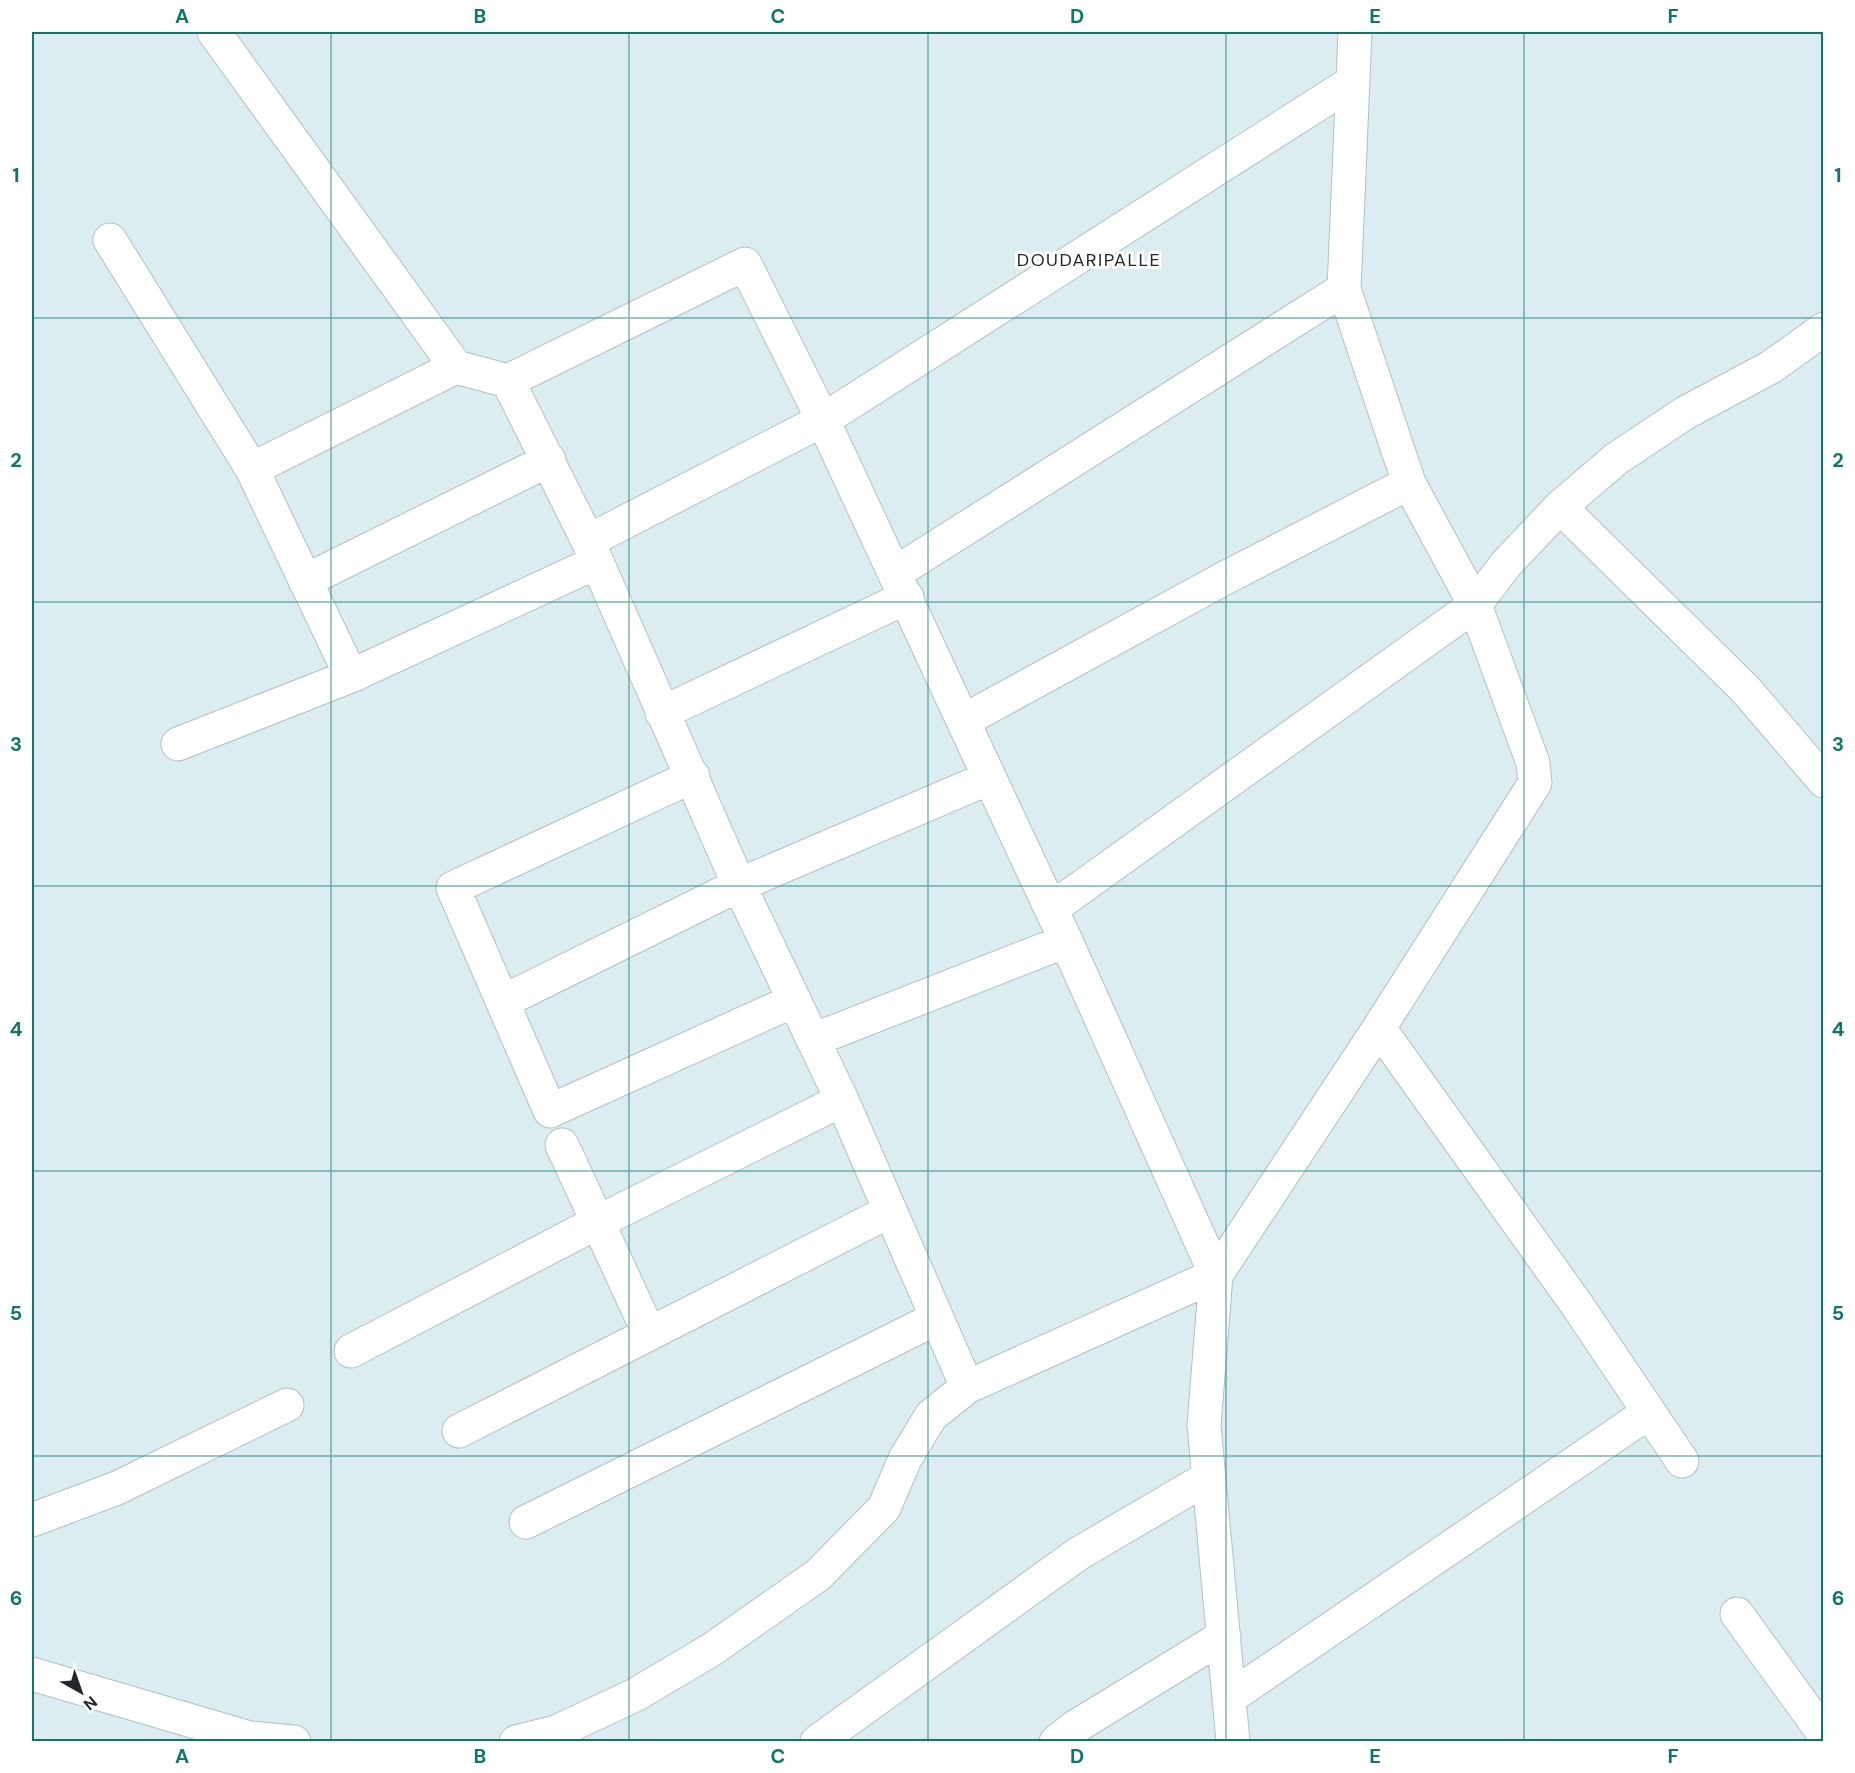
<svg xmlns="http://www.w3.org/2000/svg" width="1855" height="1773" font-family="'DM Sans',sans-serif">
	<rect width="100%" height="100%" fill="#dbedf1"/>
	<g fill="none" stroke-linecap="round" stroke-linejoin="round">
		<g stroke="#b0c1c4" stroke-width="35">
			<path id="minor" d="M 214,32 L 456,367 L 508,381 L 745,264 L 823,420 L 1351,83
				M 110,240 L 252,469 L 351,676 L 178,744
				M 508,381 L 588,541
				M 252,469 L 456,367
				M 1560,507 L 1746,690 L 1824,781
				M 597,562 L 588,541 L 823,420 L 963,721
				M 895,573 L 1344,289
				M 305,581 L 549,460
				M 351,676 L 597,562 L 739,885 L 842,1100 L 967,1387
				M 662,713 L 907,597
				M 693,776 L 453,888 L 550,1111 L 793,1001
				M 1051,909 L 1475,605 L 1506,564 L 1560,507 L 1616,459 L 1685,413 L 1771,367 L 1824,329
				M 504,1001 L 739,885 L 989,778
				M 1379,1028 L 1535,783 L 1533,763 L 1475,605 L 1409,483
				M 813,1040 L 1066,941
				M 562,1145 L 649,1333
				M 1216,1275 L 1066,941 L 963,721 L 1223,579 L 1409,483 L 1344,289 L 1355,32
				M 1216,1275 L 1379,1028 L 1577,1305 L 1682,1461
				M 351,1351 L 598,1222 L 842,1100
				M 459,1431 L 890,1211
				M 32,1520 L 117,1488 L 287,1405
				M 526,1522 L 937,1318
				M 1737,1614 L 1824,1734
				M 32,1674 L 250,1738 L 294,1742
				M 1229,1698 L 1648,1413
				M 516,1742 L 556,1732 L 635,1695 L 711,1650 L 818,1575 L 884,1508 L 905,1459 L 931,1416 L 967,1387 L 1216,1275 L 1204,1425 L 1233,1742
				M 817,1742 L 1078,1554 L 1209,1477
				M 1056,1742 L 1075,1727 L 1224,1636"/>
		</g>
		<use href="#minor" stroke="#fff" stroke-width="33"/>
	</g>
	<path fill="none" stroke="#0f766e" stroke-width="1.5" stroke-opacity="0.55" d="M 331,32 L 331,1742M 629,32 L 629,1742M 928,32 L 928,1742M 1226,32 L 1226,1742M 1524,32 L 1524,1742M 32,318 L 1824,318M 32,602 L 1824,602M 32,886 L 1824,886M 32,1171 L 1824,1171M 32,1456 L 1824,1456"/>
	<g text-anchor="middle" stroke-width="6" stroke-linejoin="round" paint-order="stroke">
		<g font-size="18" letter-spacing="1.5" fill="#212829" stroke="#fff">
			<text x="1089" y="266">DOUDARIPALLE</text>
		</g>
	</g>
	<rect width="1855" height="1773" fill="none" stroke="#ffffff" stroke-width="66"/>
	<g transform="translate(81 1692) rotate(140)" stroke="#ffffff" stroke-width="4.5" paint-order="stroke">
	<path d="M0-4.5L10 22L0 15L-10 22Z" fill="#212829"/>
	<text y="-9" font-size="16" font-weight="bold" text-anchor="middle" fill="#212829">N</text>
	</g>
	<rect x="33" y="33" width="1789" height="1707" fill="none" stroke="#0f766e" stroke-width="2"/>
	<g font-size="20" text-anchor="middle" font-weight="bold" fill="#0f766e">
		<text x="182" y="23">A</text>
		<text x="480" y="23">B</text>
		<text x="778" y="23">C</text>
		<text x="1077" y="23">D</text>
		<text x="1375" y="23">E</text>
		<text x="1673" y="23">F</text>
		<text x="16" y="182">1</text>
		<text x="1838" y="182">1</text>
		<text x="16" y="467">2</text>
		<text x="1838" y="467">2</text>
		<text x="16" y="751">3</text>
		<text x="1838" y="751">3</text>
		<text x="16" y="1036">4</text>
		<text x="1838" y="1036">4</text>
		<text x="16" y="1320">5</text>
		<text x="1838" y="1320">5</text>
		<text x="16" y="1605">6</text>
		<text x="1838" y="1605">6</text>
		<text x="182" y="1763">A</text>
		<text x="480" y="1763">B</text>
		<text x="778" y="1763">C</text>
		<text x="1077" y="1763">D</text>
		<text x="1375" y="1763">E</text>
		<text x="1673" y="1763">F</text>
	</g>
</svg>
